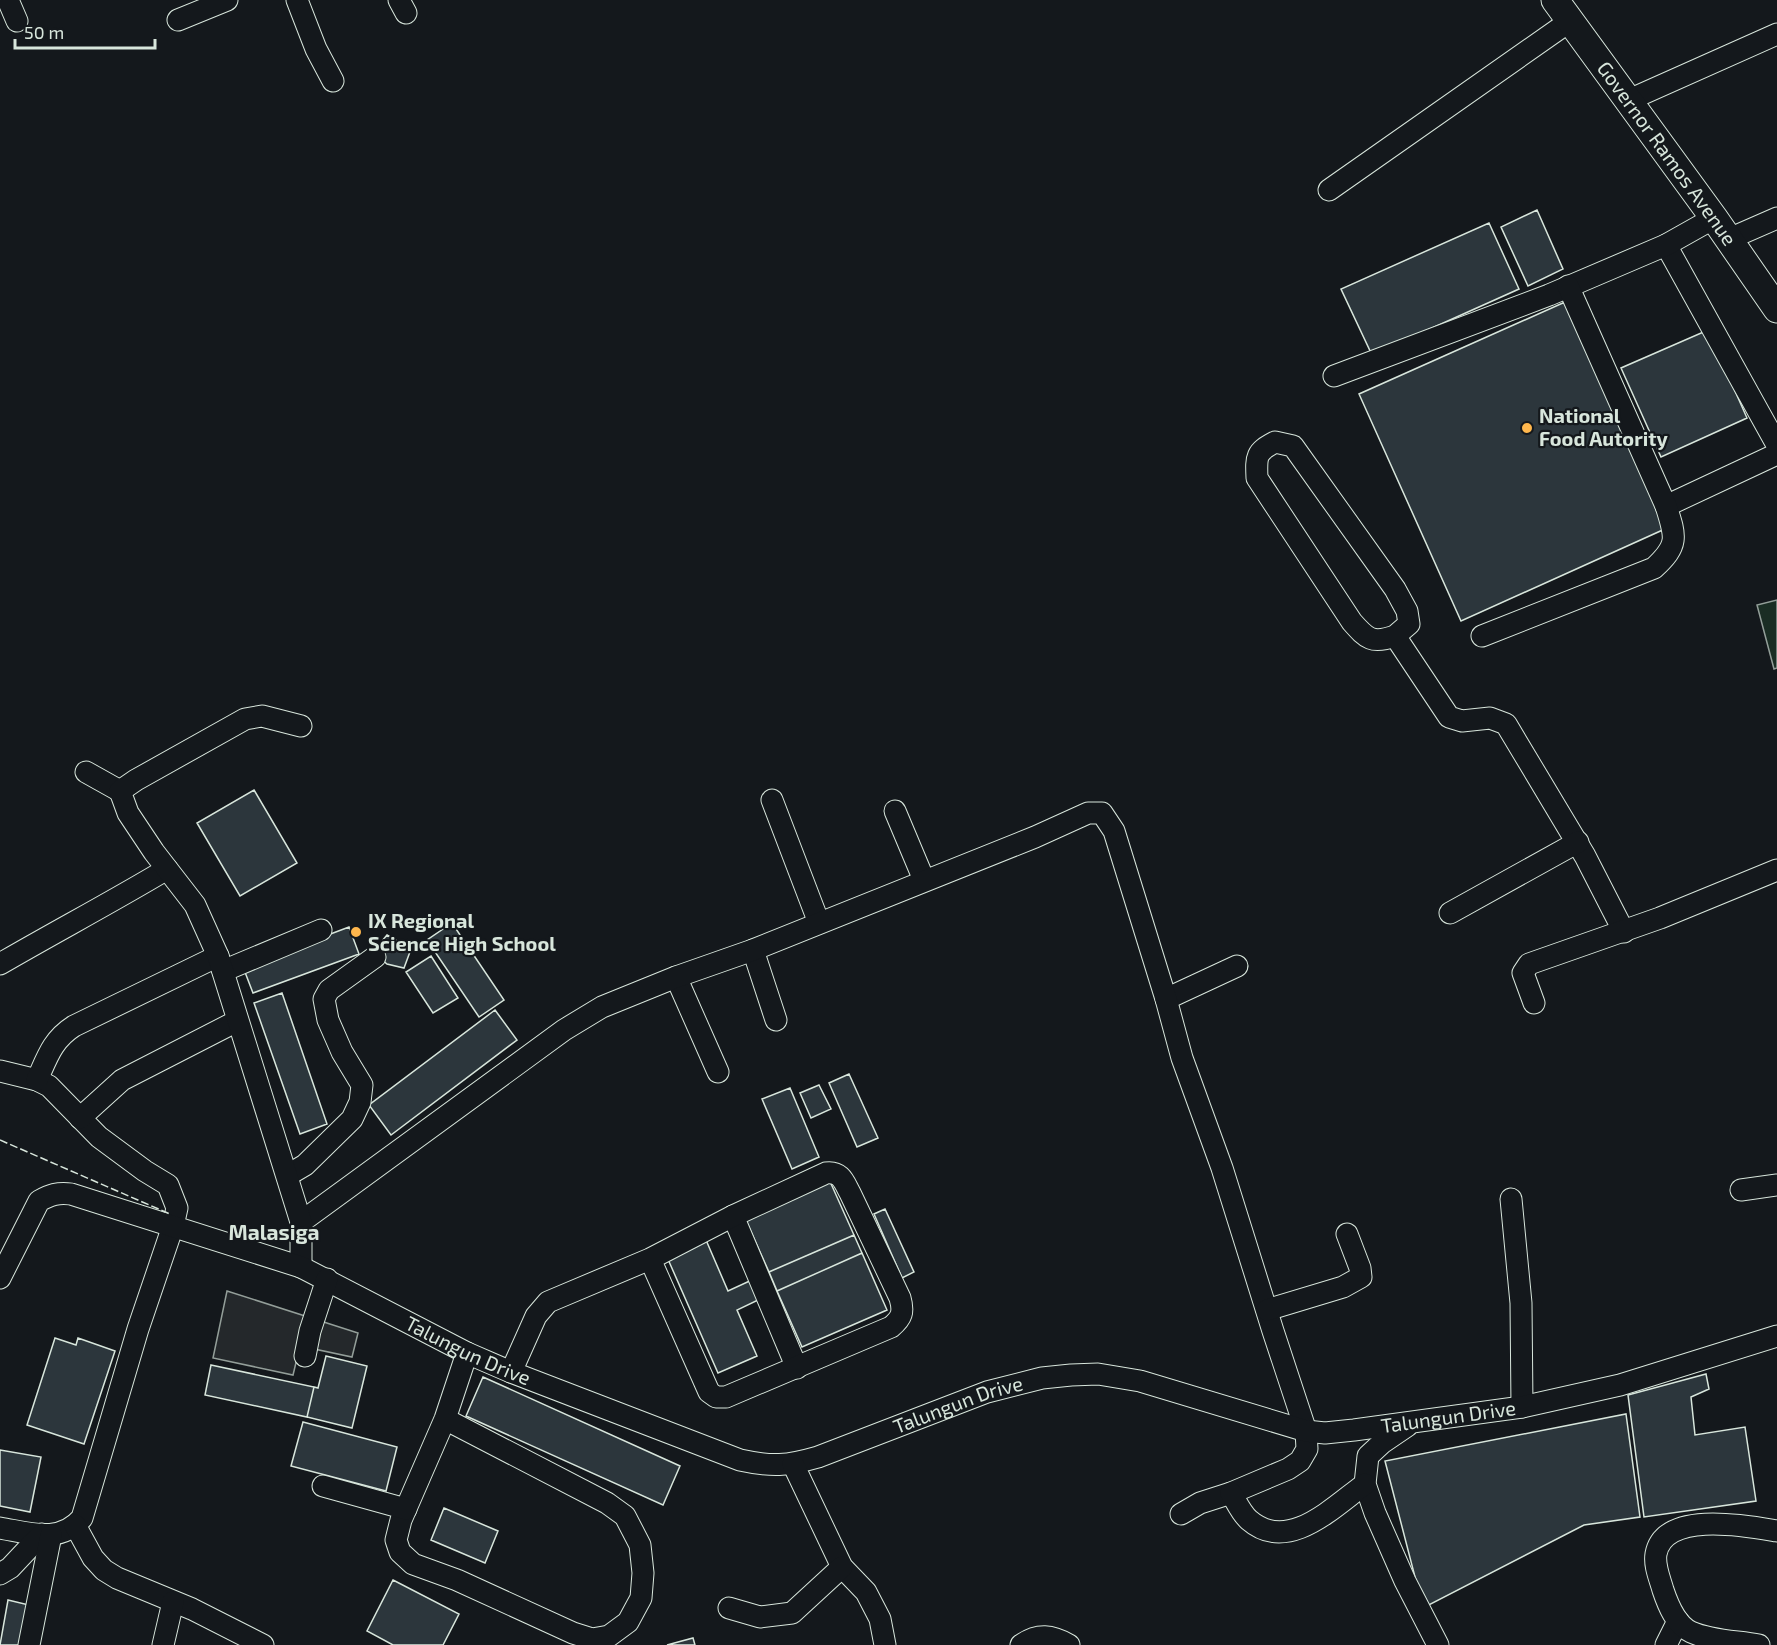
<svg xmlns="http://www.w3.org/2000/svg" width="1777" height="1645" font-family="'Exo 2',sans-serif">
	<rect width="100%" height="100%" fill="#14181c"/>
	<path fill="#1a2d24" stroke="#939e99" stroke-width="1.5" d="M 1777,600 L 1777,668 L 1774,669 L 1757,605 Z"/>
	<path fill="#24282b" stroke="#939e99" stroke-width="1.5" d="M 227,1291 L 358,1333 L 352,1357 L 300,1346 L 293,1375 L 213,1358 Z"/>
	<path fill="#2c363c" stroke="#d8e6dc" stroke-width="1.5" d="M 1537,210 L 1563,269 L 1528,286 L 1501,227 Z
		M 1489,223 L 1519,289 L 1372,355 L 1341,289 Z
		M 1565,302 L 1667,528 L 1461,621 L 1359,394 Z
		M 1708,330 L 1747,418 L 1661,457 L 1621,368 Z
		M 254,790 L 297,863 L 240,896 L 197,823 Z
		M 452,923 L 504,1000 L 479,1017 L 427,940 Z
		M 349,927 L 359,954 L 253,993 L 243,967 Z
		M 387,935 L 411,949 L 404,968 L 387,964 L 373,952 Z
		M 431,956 L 458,998 L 433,1013 L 406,972 Z
		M 282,993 L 327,1124 L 300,1134 L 254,1003 Z
		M 495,1010 L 517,1040 L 391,1135 L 369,1105 Z
		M 849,1074 L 878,1138 L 857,1147 L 829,1083 Z
		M 819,1085 L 831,1109 L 811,1118 L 800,1093 Z
		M 790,1088 L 819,1157 L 792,1169 L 762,1099 Z
		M 828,1177 L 854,1235 L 769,1272 L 743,1214 Z
		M 885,1209 L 914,1272 L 902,1278 L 874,1214 Z
		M 854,1235 L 862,1253 L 777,1291 L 769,1272 Z
		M 706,1240 L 728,1291 L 769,1272 L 777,1291 L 737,1310 L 757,1356 L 718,1373 L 667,1257 Z
		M 862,1253 L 887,1310 L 802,1347 L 777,1291 Z
		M 55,1338 L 76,1345 L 78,1338 L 115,1351 L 84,1444 L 27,1425 Z
		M 326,1356 L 367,1366 L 352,1428 L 307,1417 L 314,1387 L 318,1388 Z
		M 211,1365 L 314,1387 L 307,1417 L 205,1395 Z
		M 1706,1374 L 1709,1389 L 1691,1397 L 1695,1435 L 1745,1427 L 1756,1501 L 1644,1517 L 1628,1395 Z
		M 483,1377 L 680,1466 L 663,1505 L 466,1416 Z
		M 1626,1414 L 1640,1517 L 1584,1525 L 1423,1608 L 1385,1461 Z
		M 303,1422 L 397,1447 L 386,1491 L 291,1466 Z
		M 0,1450 L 41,1457 L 30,1512 L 0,1506 Z
		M 444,1508 L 498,1531 L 485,1563 L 431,1540 Z
		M 393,1580 L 459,1614 L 443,1645 L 393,1645 L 367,1631 Z
		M 8,1600 L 29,1605 L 21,1645 L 0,1645 Z
		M 693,1638 L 695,1645 L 667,1645 Z"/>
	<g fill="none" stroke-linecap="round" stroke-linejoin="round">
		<g stroke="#d8e6dc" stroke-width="23">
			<g id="minor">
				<path d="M 8,0 L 17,21"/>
				<path d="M 297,0 L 316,49 L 333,81"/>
				<path d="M 399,0 L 406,13"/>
				<path d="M 178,20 L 227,0"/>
				<path d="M 1629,100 L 1777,34"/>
				<path d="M 1329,190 L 1570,21"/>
				<path d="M 1729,239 L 1777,218"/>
				<path d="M 1666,245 L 1777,445"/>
				<path d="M 1334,376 L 1549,295 L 1666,245 L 1714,218"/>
				<path d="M 1666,506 L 1777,454"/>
				<path d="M 1395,636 L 1409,624 L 1407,611 L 1395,589 L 1293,446 L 1275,442 C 1256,452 1256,456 1257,478 L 1352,622 C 1367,639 1372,644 1395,636 L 1449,717 L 1462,721 L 1490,718 L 1506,724 L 1585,856 L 1624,932"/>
				<path d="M 1482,636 L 1654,568 C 1679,545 1676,537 1666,506 L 1568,286"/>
				<path d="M 86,772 L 120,791"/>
				<path d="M 772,800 L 819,923"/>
				<path d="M 895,811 L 924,880"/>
				<path d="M 1450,913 L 1578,842"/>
				<path d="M 753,950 L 776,1020"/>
				<path d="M 0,964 C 55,932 112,902 167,869"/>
				<path d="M 223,971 L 321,930"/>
				<path d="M 676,977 L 718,1072"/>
				<path d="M 1166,999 L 1237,966"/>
				<path d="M 1534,1003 L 1523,973 L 1529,964 L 1660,918 L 1777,870"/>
				<path d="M 0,1071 L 37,1080 L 49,1086 L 99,1137 L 145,1171 L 168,1185 L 177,1208 L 173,1226 L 138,1329 L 82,1518 C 60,1544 30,1533 0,1528"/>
				<path d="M 37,1080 C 47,1058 52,1040 74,1026 L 218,956"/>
				<path d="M 80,1118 L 122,1080 L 237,1021"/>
				<path d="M 288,1175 L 305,1165 L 352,1119 L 360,1102 L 362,1085 L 342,1052 L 328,1020 L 324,999 L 329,990 L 375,957"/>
				<path d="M 1741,1190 L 1777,1185"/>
				<path d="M 1511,1199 L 1521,1303 L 1522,1407"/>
				<path d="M 733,1216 L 797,1368"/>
				<path d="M 301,1222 L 564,1030 L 602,1007 L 676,977 L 753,950 L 1035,837 L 1088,813 L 1102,813 L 1114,831 L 1166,999 L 1182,1058 L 1222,1168 L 1273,1331 L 1306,1431 L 1307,1449 L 1300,1461 L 1288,1469 L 1231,1493 L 1200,1503 L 1181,1514"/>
				<path d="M 301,1267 L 301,1222 L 218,956 L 195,905 L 154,852 L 128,813 L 120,791 L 136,780 L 245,719 L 262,716 L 301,726"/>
				<path id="s1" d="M 0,1278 L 39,1201 C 50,1195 58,1192 71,1194 L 301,1267 L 467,1353 L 511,1372 L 740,1460 C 772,1467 787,1466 818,1457 L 987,1392 L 1042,1378 L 1071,1375 L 1098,1374 L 1140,1381 L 1306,1431 L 1325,1433 L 1354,1430 L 1522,1407 L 1620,1385 L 1777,1336"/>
				<path d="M 1267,1310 L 1343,1287 L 1361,1277 L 1360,1268 L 1347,1234"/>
				<path d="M 305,1356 L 310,1331 L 327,1279"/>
				<path d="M 511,1372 L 536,1316 L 548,1302 L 650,1259 L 733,1216 L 826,1173 C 841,1171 844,1182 850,1193 L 900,1298 C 904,1312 902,1318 891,1327 L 726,1397 L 716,1397 L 709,1392 L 650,1259"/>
				<path d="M 445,1419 L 607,1503 L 625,1516 L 640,1545 L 643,1573 L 641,1598 L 628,1622 L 609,1636 L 592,1639 L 573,1633 L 457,1580 L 413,1564 L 400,1552 L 396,1540 L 401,1520 L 445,1419 L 467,1353"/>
				<path d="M 1407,1426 L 1382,1443 L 1368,1456 L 1365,1484 L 1375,1513 L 1405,1581 L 1438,1645"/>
				<path d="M 793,1464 L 842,1567 L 866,1592 L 880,1619 L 885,1645"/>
				<path d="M 323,1486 L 406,1509"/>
				<path d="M 1231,1493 C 1236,1501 1241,1513 1249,1520 C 1288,1554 1333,1507 1365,1484"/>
				<path d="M 75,1525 L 93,1558 L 104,1570 L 117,1578 L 192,1609 L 263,1645"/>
				<path d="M 0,1574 L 10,1568 L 42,1534"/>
				<path d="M 729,1608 L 760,1617 L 792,1613 L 842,1567"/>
				<path d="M 29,1645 L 51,1535"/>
				<path d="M 163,1645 L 173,1602"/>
				<path d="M 1021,1645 C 1038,1633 1052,1635 1069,1645"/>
				<path d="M 1666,1645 L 1678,1621"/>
				<path d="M 1759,1645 C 1737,1641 1711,1641 1691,1632 C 1676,1625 1668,1605 1663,1590 C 1660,1579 1654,1566 1656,1554 C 1664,1510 1747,1526 1777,1531"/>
			</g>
		</g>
		<g stroke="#d8e6dc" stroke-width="29">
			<g id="major">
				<path id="s2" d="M 1555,0 L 1714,218 L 1777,309"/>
			</g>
		</g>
		<use href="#minor" stroke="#14181c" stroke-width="21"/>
		<use href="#major" stroke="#14181c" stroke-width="27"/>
		<path stroke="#d8e6dc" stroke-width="1.5" stroke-dasharray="8 3" stroke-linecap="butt" d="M 0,1140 L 170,1214"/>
	</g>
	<g fill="#ffb74d" stroke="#14181c" stroke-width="2">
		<circle cx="1527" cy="428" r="6"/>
		<circle cx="356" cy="932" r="6"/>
	</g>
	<g text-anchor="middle" stroke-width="4.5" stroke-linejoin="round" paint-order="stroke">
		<g font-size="20" fill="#d8e6dc" stroke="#14181c">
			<text dy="7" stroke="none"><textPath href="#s2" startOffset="190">Governor Ramos Avenue</textPath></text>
			<text dy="7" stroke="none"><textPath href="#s1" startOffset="548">Talungun Drive</textPath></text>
			<text dy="7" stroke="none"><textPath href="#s1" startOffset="1070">Talungun Drive</textPath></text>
			<text dy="7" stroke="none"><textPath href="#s1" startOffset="1574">Talungun Drive</textPath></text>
		</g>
		<g font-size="20" font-weight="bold" fill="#d8e6dc" stroke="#14181c" text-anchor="start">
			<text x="1539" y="423">National<tspan x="1539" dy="23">Food Autority</tspan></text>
			<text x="368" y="928">IX Regional<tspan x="368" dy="23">Science High School</tspan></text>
		</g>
		<g font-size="21" font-weight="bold" fill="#d8e6dc" stroke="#14181c">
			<text x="274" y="1240">Malasiga</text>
		</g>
	</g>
	<path d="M15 39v9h140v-9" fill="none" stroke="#d8e6dc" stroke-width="3"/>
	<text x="24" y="39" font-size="18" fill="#d8e6dc" stroke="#14181c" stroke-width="4.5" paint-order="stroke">50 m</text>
</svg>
